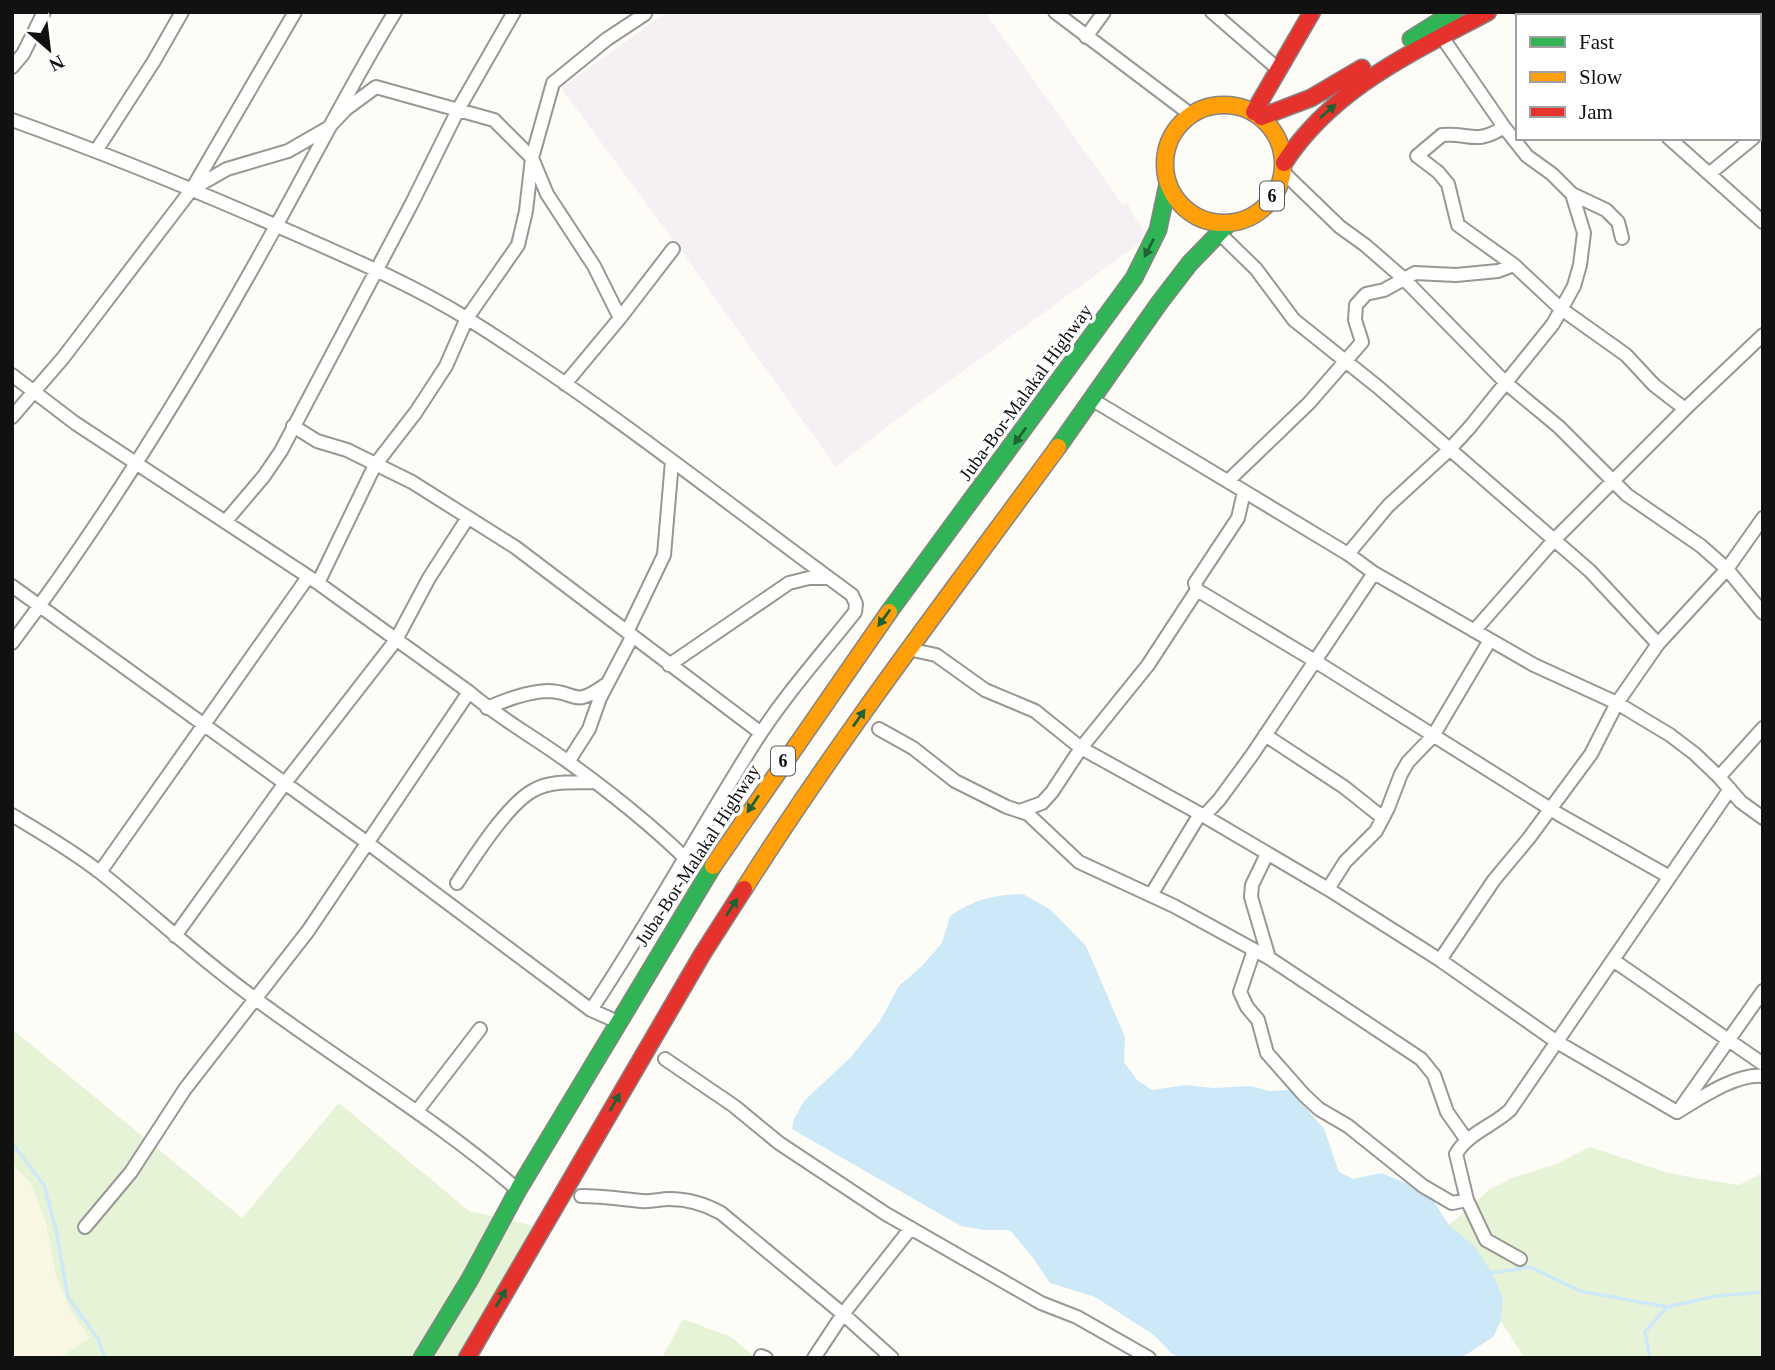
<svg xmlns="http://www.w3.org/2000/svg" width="1775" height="1370" font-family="Georgia,serif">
	<rect width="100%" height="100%" fill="#fdfcf7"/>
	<path fill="#f5f0f3" d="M 667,12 L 985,12 L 1123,205 L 1127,203 L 1132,211 L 1131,212 L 1148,237 L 897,419 L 836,467 L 682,252 L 561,88 Z"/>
	<path fill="#f9f7e4" d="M 12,1163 L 31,1184 L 46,1224 L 56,1276 L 73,1315 L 90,1338 L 58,1358 L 12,1358 Z"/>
	<path fill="#e7f3d7" d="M 12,1029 L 242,1218 L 339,1103 L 469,1211 L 547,1229 L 479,1358 L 58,1358 L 90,1338 L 73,1315 L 56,1276 L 46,1224 L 31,1184 L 12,1163 Z
		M 1590,1147 L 1665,1172 L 1700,1179 L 1739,1185 L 1763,1173 L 1763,1358 L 1524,1358 L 1501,1321 L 1503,1298 L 1449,1225 L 1489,1190 L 1512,1178 L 1556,1164 Z
		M 683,1319 L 731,1337 L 756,1358 L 662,1358 Z"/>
	<path fill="#cde8f7" d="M 1023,894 L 1051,910 L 1086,946 L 1125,1037 L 1124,1062 L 1137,1080 L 1152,1090 L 1186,1085 L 1214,1088 L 1251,1086 L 1268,1091 L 1290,1090 L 1324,1129 L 1339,1172 L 1353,1179 L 1382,1173 L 1414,1187 L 1432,1199 L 1449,1225 L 1474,1246 L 1492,1273 L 1503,1298 L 1501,1321 L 1493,1337 L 1461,1358 L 1181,1358 L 1172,1354 L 1154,1335 L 1095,1297 L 1050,1283 L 1033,1258 L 1010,1230 L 985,1230 L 961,1226 L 792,1129 L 794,1119 L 804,1101 L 851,1057 L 880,1021 L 899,986 L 922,966 L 942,943 L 950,916 C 975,899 993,895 1023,894 Z"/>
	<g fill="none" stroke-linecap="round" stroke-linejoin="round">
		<path stroke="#cde8f7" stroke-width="3.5" d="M 12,1143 L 44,1185 L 56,1230 L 68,1297 L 98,1339 L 105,1358
			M 1492,1273 L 1530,1267 L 1580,1291 L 1667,1307
			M 1650,1358 L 1645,1332 L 1667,1307 L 1716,1296 L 1763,1292"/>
		<g stroke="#979795" stroke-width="16">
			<path id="street" d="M 1055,12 L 1190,114
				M 1212,12 L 1278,69
				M 1522,12 L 1526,16
				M 1667,12 L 1671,16
				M 1086,37 L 1104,12
				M 1442,37 L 1504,127 L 1527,156 L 1552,174 L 1572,194 L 1606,210 L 1618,222 L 1622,238
				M 12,67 L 23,54 L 44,12
				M 1759,101 L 1763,105
				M 12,120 C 107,154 200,192 293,233 C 352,259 413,285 468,319 C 602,403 725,502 852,595 L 856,604 L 855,612 C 821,655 784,696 755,742 C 699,831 649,923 591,1010
				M 1504,127 C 1475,146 1469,132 1442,135 L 1417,156 L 1438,172 L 1448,184 L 1458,225 L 1514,265
				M 1669,138 L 1763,222
				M 96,151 L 154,61 L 182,12
				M 1283,172 L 1340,227 L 1365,245 L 1403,278 L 1506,383 L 1559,427 L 1627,495 L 1701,546 L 1727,569 L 1763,613
				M 1709,174 L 1753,138
				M 192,189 L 227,169 L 288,151 L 328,128 L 346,109 L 376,87 L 494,120 L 532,158 L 547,194 L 594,266 L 620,318
				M 1219,233 L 1256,269 L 1294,320 L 1378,387 L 1590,571 L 1658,644
				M 12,375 L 75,423 L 318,583 L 469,692 C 499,718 534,737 567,761 C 607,790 648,822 684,857
				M 565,384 L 620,318 L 673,249
				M 1093,400 L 1348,554 L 1374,573 L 1534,665 L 1617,703 L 1670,735 L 1695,754 L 1719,777 L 1741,802 L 1763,818
				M 12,417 L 63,358 L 192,189 L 295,12
				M 293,426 L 317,441 L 347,450 L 412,482 L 515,547 L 761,733
				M 1228,481 L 1309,403 L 1362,342 L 1355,320 L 1356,305 L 1366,294 L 1384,290 L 1415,273 L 1456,275 L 1498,271 L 1514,265 L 1560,308 L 1626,355 L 1654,385 L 1685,409
				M 1244,492 L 1238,518 L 1195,583 L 1197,590 L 1315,661 L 1560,815 L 1668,876
				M 225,522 L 264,476 L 281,451 L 412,203 L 459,108 L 514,12
				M 1348,554 L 1388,506 L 1449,450 L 1470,427 L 1553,324 L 1574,286 L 1580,265 L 1584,233 L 1572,194
				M 318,583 L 375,465 L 416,412 L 446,366 L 467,318 L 518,245 L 526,211 L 532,158 L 553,83 L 607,39 L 645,14
				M 12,586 L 369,844 L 591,1010 L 618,1022
				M 1474,631 L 1554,540 L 1685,409 L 1763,335
				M 627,632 L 664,555 L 672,461
				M 12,643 C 111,511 197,370 276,226 C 316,154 352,82 395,12
				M 908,649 L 936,655 L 985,690 L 1035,711 L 1081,748 L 1204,816 L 1328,889 L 1440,960 L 1557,1042 L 1677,1112 C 1699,1099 1736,1073 1763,1076
				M 669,665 L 789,583 L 809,578 L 828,578
				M 487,708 C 506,700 526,692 547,691 C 577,691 572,709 605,685
				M 879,729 L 913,748 L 955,781 L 1007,807 L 1028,814 L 1079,862 L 1174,906 L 1269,958 L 1421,1059 L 1434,1075 L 1447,1112 L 1466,1139
				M 1265,735 L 1344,787 L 1383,818
				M 568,762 L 589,729 L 600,698 L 632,637
				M 1719,777 L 1763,728
				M 1020,811 L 1042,803 L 1052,792 L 1081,748 L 1148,665 L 1197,590
				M 12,815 C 42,833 73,851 101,873 C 154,915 202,961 257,1000 C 343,1064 436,1119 518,1190
				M 1204,816 L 1219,800 L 1252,755 L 1374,573
				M 1267,854 L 1252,885 L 1251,897 L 1269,958
				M 100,872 L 308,577
				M 457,883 C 473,859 508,803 534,790 C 552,780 574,783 594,782
				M 1328,889 L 1345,862 L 1376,831 L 1388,808 L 1401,774 L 1408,762 L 1433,736 L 1490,640
				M 1151,895 L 1200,814
				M 175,936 L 285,783 L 396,640 L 429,578 L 467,519
				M 1254,950 L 1240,992 L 1247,1007 L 1258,1020 L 1267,1053 L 1304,1095 L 1319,1109 L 1348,1126 L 1423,1186 L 1452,1203 L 1467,1200
				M 1440,960 L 1494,880 L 1529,838 L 1591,754 L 1617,703 L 1658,644 L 1727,569 L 1763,518
				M 1613,960 L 1763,1064
				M 665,1059 L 734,1106 L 779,1143 L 886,1214 L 1041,1303 L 1077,1317 L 1149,1358
				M 1682,1106 L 1763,991
				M 417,1111 L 480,1029
				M 581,1196 C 602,1196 621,1199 642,1201 C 651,1202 660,1199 669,1199 C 688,1199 705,1204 721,1213 L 843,1314 L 892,1358
				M 85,1227 L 131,1172 L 185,1089 L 308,931 L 469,692
				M 1520,1259 L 1486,1240 L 1467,1200 L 1456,1154 C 1468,1133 1493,1126 1510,1110 L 1730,789
				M 761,1356 L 766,1358
				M 814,1358 L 843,1314 L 911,1228"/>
		</g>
		<g stroke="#858482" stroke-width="19">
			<path id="fast" d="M 1411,39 L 1454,12
				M 1058,447 L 1160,302 L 1190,263 L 1229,223
				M 889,612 L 1134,278 L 1158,230 L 1168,183
				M 422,1358 L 470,1279 L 518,1190 L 713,866"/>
		</g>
		<g stroke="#858482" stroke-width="19">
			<path id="slow" d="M1165 164a59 59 0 1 1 118 0a59 59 0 1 1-118 0Z
				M 713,866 L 889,612
				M 744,889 C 841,736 951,593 1058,447"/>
		</g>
		<g stroke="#858482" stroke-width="19">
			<path id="jam" d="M 1254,112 L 1312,12
				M 1261,117 L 1311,98 L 1362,68
				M 1284,163 C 1333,88 1411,53 1488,12
				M 467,1358 L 703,953 L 744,889"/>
		</g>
		<use href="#street" stroke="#fffffe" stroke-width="12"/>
		<use href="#fast" stroke="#30b455" stroke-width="16"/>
		<use href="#slow" stroke="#ff9f0a" stroke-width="16"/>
		<use href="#jam" stroke="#e5322d" stroke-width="16"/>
	</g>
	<defs><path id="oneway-solid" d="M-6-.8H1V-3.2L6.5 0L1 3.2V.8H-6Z" transform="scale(1.75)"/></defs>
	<g fill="#206233">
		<use href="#oneway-solid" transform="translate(1328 111) rotate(-41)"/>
		<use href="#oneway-solid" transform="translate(1149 248) rotate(117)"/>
		<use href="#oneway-solid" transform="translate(1020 436) rotate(126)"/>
		<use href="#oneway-solid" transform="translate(884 618) rotate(126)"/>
		<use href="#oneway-solid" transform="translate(859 718) rotate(-55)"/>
		<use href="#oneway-solid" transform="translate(753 804) rotate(124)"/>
		<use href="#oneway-solid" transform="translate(732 907) rotate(-57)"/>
		<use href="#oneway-solid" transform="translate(615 1102) rotate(-60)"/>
		<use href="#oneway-solid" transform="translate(501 1298) rotate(-61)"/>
	</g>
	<g text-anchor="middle" stroke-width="7" stroke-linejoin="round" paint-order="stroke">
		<g fill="#fff" stroke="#585858" stroke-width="2">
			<rect x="1260" y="181.5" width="24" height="29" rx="5"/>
			<rect x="771" y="746.5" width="24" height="29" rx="5"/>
		</g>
		<g font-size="18" font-weight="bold" fill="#111">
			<text x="1272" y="202">6</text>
			<text x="783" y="767">6</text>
		</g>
		<g font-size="19" fill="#111" stroke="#fff">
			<text transform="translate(1025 392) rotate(-54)" y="7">Juba-Bor-Malakal Highway</text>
			<text transform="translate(697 855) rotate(-57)" y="7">Juba-Bor-Malakal Highway</text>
		</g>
	</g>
	<rect width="1775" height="1370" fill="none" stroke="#111111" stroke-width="28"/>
	<rect x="1516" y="14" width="245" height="126" fill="#ffffff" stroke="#a0a0a0" stroke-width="2"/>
	<rect x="1530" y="37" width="35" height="10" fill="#30b455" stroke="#a0a0a0" stroke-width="2"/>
	<text x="1579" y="49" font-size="21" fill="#111111">Fast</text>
	<rect x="1530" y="72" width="35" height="10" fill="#ff9f0a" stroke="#a0a0a0" stroke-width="2"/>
	<text x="1579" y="84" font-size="21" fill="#111111">Slow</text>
	<rect x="1530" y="107" width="35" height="10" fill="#e5322d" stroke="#a0a0a0" stroke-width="2"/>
	<text x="1579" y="119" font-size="21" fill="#111111">Jam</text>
	<g transform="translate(49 49) rotate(152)" stroke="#ffffff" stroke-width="5" paint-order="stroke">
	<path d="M0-5L12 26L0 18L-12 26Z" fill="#111111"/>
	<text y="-10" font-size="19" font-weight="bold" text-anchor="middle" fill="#111111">N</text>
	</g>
</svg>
